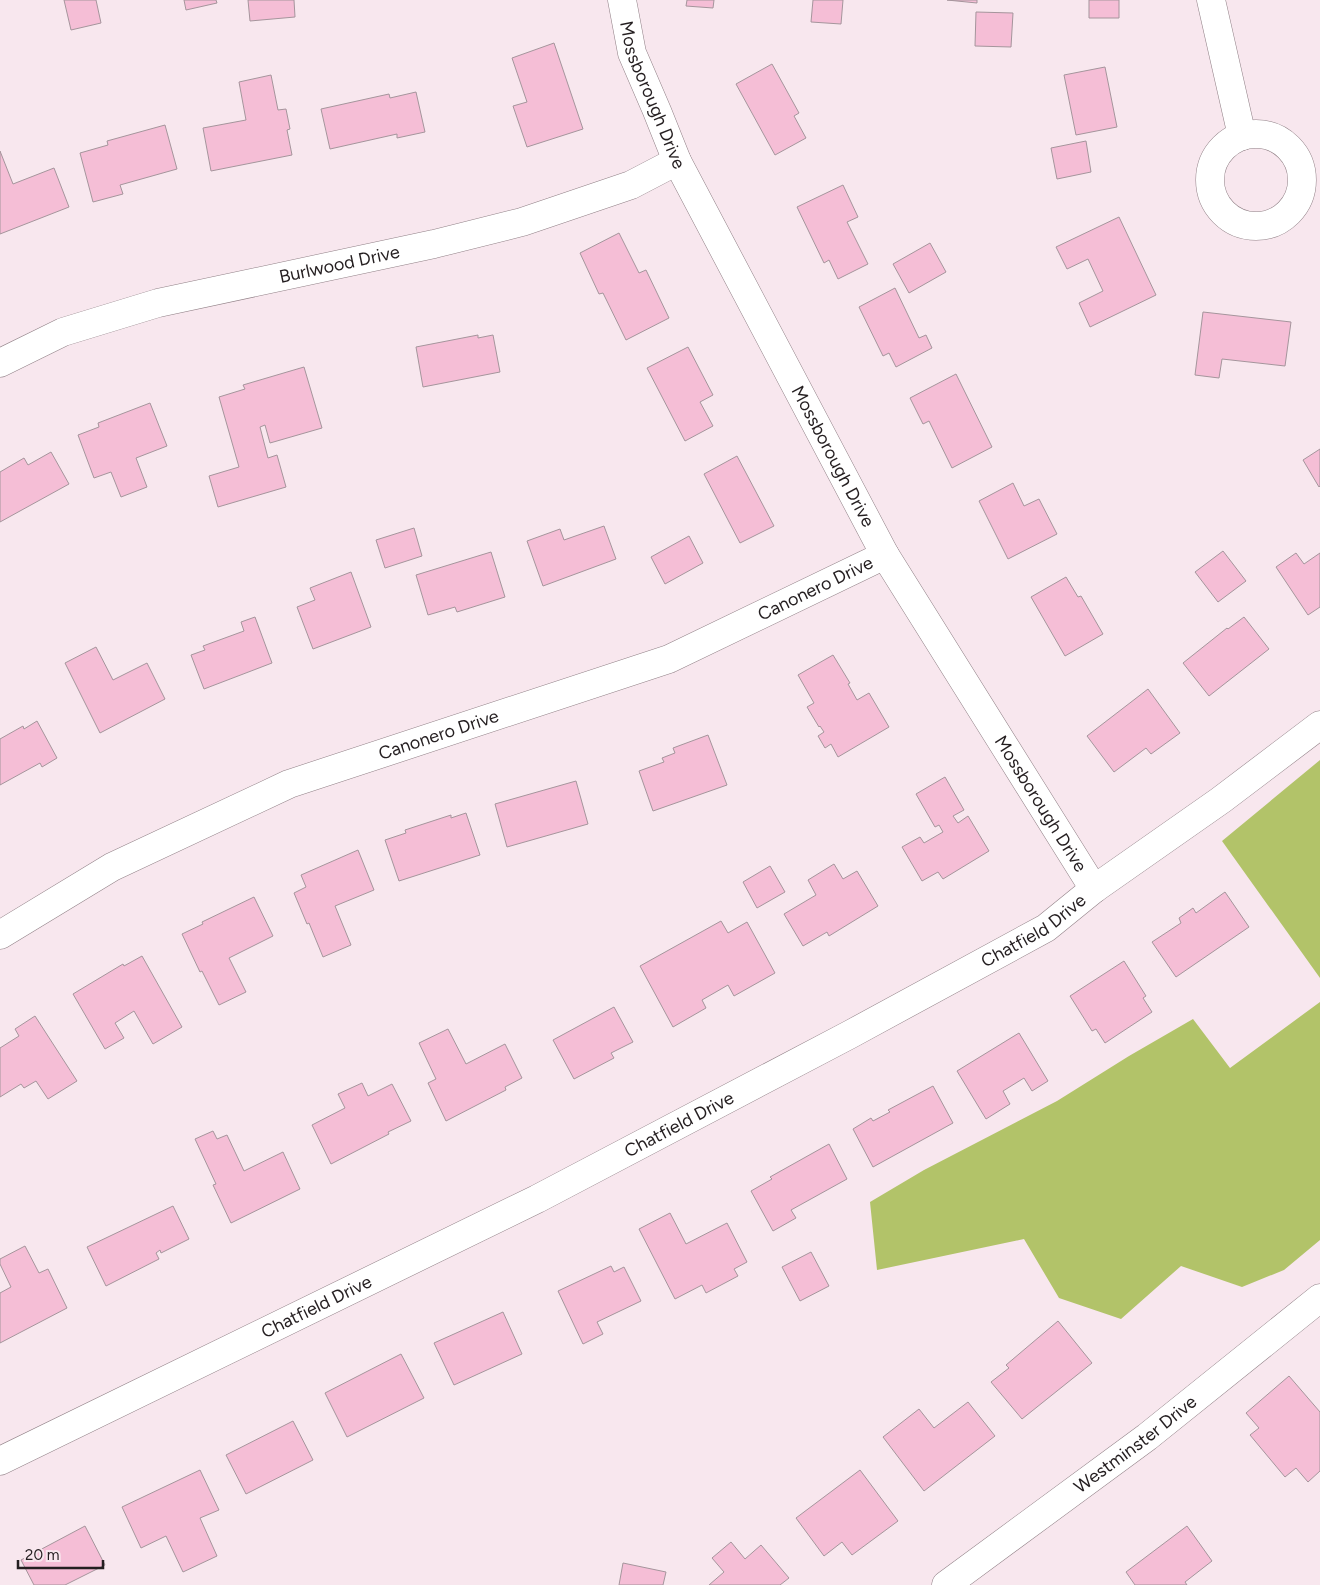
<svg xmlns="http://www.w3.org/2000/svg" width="1320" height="1585" font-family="Figtree,sans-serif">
	<rect width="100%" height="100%" fill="#f8e7ee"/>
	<path fill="#b2c369" d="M 1320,760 L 1320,978 L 1222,841 Z
		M 1320,1002 L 1320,1240 L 1284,1270 L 1242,1287 L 1181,1266 L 1121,1319 L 1059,1298 L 1024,1239 L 877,1270 L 870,1202 L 924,1170 L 1057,1101 L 1129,1056 L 1193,1019 L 1230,1068 Z"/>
	<path fill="#f5bed6" stroke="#a5959c" d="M 64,0 L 96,0 L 101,23 L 71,30 Z
		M 184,0 L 216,0 L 217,3 L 186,10 Z
		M 248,0 L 294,0 L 295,17 L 250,21 Z
		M 687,0 L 714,0 L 713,8 L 686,6 Z
		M 813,0 L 843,0 L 841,24 L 811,22 Z
		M 947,0 L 977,0 L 977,3 Z
		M 1089,0 L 1119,0 L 1119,18 L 1089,18 Z
		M 976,12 L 1013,13 L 1011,47 L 975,46 Z
		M 554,43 L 583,129 L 527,147 L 513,106 L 527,102 L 512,58 Z
		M 772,64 L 799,113 L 794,116 L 806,138 L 775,155 L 736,84 Z
		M 1105,67 L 1117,127 L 1076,135 L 1064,75 Z
		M 271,75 L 278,110 L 286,109 L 290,129 L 287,130 L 292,155 L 211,171 L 203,128 L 246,120 L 239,82 Z
		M 416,92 L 425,132 L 397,138 L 397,134 L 330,149 L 321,109 L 389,94 L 390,98 Z
		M 165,125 L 177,169 L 120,185 L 123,194 L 93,202 L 80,153 L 108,145 L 107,141 Z
		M 1086,141 L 1091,172 L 1057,179 L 1051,148 Z
		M 0,151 L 13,184 L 54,168 L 69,207 L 0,234 Z
		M 843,185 L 858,217 L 847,222 L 868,264 L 838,279 L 829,260 L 824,263 L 797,207 Z
		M 1119,217 L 1156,295 L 1090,327 L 1079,303 L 1103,291 L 1088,259 L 1067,269 L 1056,247 Z
		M 619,233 L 639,273 L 646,270 L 669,318 L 626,340 L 603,293 L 599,294 L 580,253 Z
		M 930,243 L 946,272 L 909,293 L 893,264 Z
		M 895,288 L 919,338 L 926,335 L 932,348 L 896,367 L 889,353 L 883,356 L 859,307 Z
		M 1203,312 L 1291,322 L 1285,366 L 1222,359 L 1219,378 L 1195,375 Z
		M 478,335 L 478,338 L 493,335 L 500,372 L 423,387 L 416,347 Z
		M 688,347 L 713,395 L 700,402 L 713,426 L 685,441 L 647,368 Z
		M 304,367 L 322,428 L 270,443 L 265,425 L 260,427 L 268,458 L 277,455 L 286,487 L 218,507 L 209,476 L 239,467 L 219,397 L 245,389 L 243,385 Z
		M 956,374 L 992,447 L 952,468 L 929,421 L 923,424 L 910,398 Z
		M 150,403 L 167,446 L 136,458 L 147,487 L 121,497 L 111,472 L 94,478 L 78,435 L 99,427 L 98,423 Z
		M 1320,449 L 1320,486 L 1319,487 L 1303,460 Z
		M 51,452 L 69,484 L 0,522 L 0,472 L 24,458 L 28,465 Z
		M 737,456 L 774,526 L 740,543 L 704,474 Z
		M 1013,483 L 1024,506 L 1039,499 L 1057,534 L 1008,559 L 979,501 Z
		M 604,526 L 616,559 L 543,586 L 527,541 L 560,529 L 564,540 Z
		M 414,528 L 422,556 L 385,568 L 376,540 Z
		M 689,536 L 703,563 L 665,584 L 651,557 Z
		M 1223,551 L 1246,581 L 1218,602 L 1195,572 Z
		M 491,552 L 505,597 L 457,612 L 455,607 L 428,615 L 416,575 Z
		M 1296,553 L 1304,564 L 1320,553 L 1320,607 L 1308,615 L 1276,567 Z
		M 351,572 L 371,627 L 313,649 L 297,607 L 315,600 L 310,588 Z
		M 1066,577 L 1078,597 L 1081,596 L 1103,634 L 1065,656 L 1031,597 Z
		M 255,617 L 272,663 L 204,689 L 191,655 L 205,650 L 203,646 L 244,631 L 241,622 Z
		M 1244,617 L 1269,649 L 1209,696 L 1183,663 L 1227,628 L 1228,629 Z
		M 96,647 L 113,680 L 147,663 L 165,699 L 100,733 L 65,663 Z
		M 833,655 L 850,683 L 848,684 L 857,700 L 869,693 L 889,727 L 838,757 L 831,744 L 825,748 L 818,736 L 824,732 L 820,726 L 819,727 L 807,707 L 814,703 L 798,675 Z
		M 1148,689 L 1180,733 L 1151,754 L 1146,748 L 1114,772 L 1087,736 Z
		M 37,721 L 57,758 L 42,767 L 40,763 L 0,785 L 0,739 L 23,726 L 24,729 Z
		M 708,735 L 727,785 L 653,811 L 639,771 L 664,762 L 662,758 L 675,753 L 673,748 Z
		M 945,777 L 964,810 L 953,816 L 958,823 L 968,816 L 989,851 L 943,879 L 938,872 L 922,881 L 902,847 L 920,837 L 924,843 L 943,832 L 939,825 L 935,827 L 916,794 Z
		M 576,781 L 588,824 L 507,847 L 495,804 Z
		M 466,813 L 480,855 L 399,881 L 385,840 L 406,833 L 405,830 L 451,815 L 451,818 Z
		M 358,850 L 374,890 L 335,906 L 351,945 L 323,957 L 309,923 L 307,924 L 294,893 L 306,887 L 301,875 Z
		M 834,864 L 843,879 L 857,871 L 878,906 L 829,936 L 827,932 L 803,946 L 784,914 L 816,895 L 808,880 Z
		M 770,866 L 785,892 L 757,908 L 743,882 Z
		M 1225,892 L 1249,927 L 1176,977 L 1152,942 L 1181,923 L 1179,918 L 1193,908 L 1196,913 Z
		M 254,897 L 273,936 L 229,958 L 246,992 L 219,1005 L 202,971 L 200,972 L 182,934 L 203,924 L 202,922 Z
		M 721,921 L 728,933 L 747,922 L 775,973 L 734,996 L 728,985 L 702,1000 L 706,1008 L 673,1027 L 640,966 Z
		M 142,956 L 182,1027 L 153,1044 L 134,1011 L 115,1023 L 124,1038 L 105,1049 L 73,994 L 123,964 L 124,966 Z
		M 1124,961 L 1146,996 L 1143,998 L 1152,1012 L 1105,1043 L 1096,1029 L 1092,1031 L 1070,996 Z
		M 614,1007 L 633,1042 L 611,1053 L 614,1058 L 574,1079 L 553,1040 Z
		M 35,1016 L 77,1081 L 48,1099 L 36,1081 L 24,1088 L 21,1084 L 0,1097 L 0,1048 L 19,1036 L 15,1029 Z
		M 448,1029 L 466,1064 L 505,1044 L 522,1078 L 505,1087 L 506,1090 L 446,1121 L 428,1083 L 436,1079 L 419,1043 Z
		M 1019,1033 L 1048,1081 L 1032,1091 L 1024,1078 L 1003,1091 L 1010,1104 L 986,1119 L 957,1071 Z
		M 362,1083 L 368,1096 L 392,1084 L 411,1121 L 388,1132 L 389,1134 L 331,1164 L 312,1125 L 345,1108 L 338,1094 Z
		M 933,1086 L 953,1123 L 873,1167 L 853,1129 L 871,1118 L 873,1121 L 890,1112 L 888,1110 Z
		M 213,1131 L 217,1139 L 227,1135 L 244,1171 L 283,1152 L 300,1189 L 231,1223 L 213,1185 L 216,1184 L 195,1139 Z
		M 829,1144 L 847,1179 L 791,1210 L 796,1218 L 773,1231 L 751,1191 L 772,1179 L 770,1177 Z
		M 173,1206 L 189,1239 L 161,1253 L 160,1250 L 156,1253 L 159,1259 L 106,1286 L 87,1247 Z
		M 670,1213 L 686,1244 L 727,1223 L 747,1262 L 734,1269 L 738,1276 L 706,1293 L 702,1285 L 675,1299 L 639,1229 Z
		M 25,1246 L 39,1273 L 48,1269 L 67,1308 L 0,1343 L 0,1293 L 11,1287 L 0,1264 L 0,1259 Z
		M 811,1252 L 829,1286 L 800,1301 L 782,1267 Z
		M 611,1266 L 614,1272 L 624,1267 L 641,1301 L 597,1322 L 603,1334 L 583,1344 L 558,1291 Z
		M 503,1312 L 522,1354 L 454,1385 L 434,1343 Z
		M 1058,1321 L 1092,1363 L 1022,1419 L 991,1382 L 1009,1368 L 1006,1365 Z
		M 401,1354 L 424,1398 L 347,1437 L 325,1393 Z
		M 1289,1376 L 1320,1412 L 1320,1471 L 1308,1482 L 1296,1468 L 1285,1477 L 1250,1435 L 1259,1428 L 1246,1413 Z
		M 968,1402 L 995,1436 L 924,1491 L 883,1437 L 919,1409 L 934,1428 Z
		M 293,1421 L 313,1460 L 246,1494 L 226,1455 Z
		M 200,1470 L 219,1510 L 200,1518 L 217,1556 L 183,1572 L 166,1536 L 141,1548 L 122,1507 Z
		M 860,1470 L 898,1521 L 852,1555 L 842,1542 L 824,1556 L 796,1518 Z
		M 85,1526 L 105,1565 L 65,1585 L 34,1585 L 21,1560 Z
		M 1187,1526 L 1212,1561 L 1185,1582 L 1187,1585 L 1135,1585 L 1126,1572 Z
		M 731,1542 L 745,1559 L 761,1545 L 789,1578 L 780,1585 L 709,1585 L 724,1572 L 712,1558 Z
		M 623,1563 L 666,1572 L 663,1585 L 619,1585 Z"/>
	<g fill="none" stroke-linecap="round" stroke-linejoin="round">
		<g stroke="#918187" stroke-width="29">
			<g id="minor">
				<path id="s1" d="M 622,0 L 632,53 L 657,111 L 677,161 L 885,555 L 1094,889"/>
				<path d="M 1211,0 L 1242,136"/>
				<circle cx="1256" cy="180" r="46"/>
				<path id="s2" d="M 0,363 L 63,332 L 158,303 L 434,244 L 522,222 L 631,185 L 677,161"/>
				<path id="s3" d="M 0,935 L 112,867 L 289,784 L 669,659 L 885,555"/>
				<path id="s4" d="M 0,1461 L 537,1199 L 849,1035 L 1046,928 L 1094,889 L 1221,800 L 1320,725"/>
				<path id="s5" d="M 946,1585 L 1147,1437 L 1320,1298"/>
			</g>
		</g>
		<use href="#minor" stroke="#fff" stroke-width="28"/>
	</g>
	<g text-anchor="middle" stroke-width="4" stroke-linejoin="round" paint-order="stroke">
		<g font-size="18" fill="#241e20" stroke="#f8e7ee">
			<text dy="6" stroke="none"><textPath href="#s1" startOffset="100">Mossborough Drive</textPath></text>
			<text dy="6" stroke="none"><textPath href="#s2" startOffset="355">Burlwood Drive</textPath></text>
			<text dy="6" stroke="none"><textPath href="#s1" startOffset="505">Mossborough Drive</textPath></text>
			<text dy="6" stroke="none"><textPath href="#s3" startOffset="889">Canonero Drive</textPath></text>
			<text dy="6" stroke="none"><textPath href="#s3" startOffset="484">Canonero Drive</textPath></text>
			<text dy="6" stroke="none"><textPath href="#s1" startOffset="910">Mossborough Drive</textPath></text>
			<text dy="6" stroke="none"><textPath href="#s4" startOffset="1162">Chatfield Drive</textPath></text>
			<text dy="6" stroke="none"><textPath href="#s4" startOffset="758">Chatfield Drive</textPath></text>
			<text dy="6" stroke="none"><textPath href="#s4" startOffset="352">Chatfield Drive</textPath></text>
			<text dy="6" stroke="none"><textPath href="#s5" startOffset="236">Westminster Drive</textPath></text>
		</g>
	</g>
	<path d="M18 1560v8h85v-8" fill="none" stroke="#241e20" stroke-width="2.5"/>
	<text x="25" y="1560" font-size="15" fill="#241e20" stroke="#f8e7ee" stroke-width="4" paint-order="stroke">20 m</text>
</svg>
